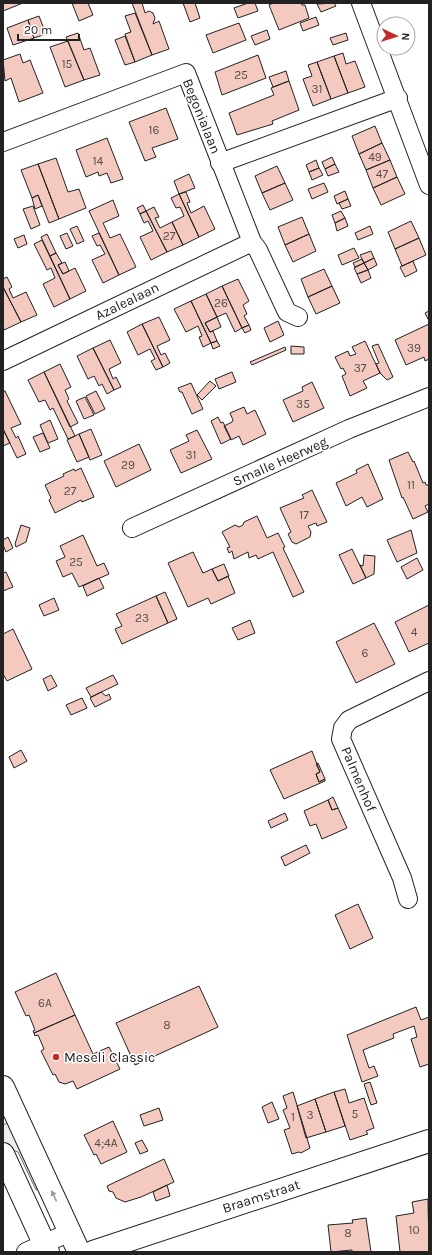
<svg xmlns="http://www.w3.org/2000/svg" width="432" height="1255" font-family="Karla,sans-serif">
	<rect width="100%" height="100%" fill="#fff"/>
	<path fill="#eee" stroke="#6f6f6f" d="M 12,1121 L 43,1187 L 36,1190 L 18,1152 L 5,1147 L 3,1142 L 3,1125 Z"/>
	<path fill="#f3c9c0" stroke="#222" d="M 3,3 L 23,3 L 3,11 Z
		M 72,3 L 88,3 L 93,15 L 79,21 Z
		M 132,3 L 142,3 L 145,13 L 149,11 L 153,13 L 155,18 L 153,24 L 159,21 L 169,49 L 152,55 Z
		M 183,3 L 195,3 L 200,18 L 190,22 Z
		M 248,3 L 255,3 L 258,11 L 238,18 L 234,8 Z
		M 273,3 L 301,3 L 302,5 L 305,5 L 309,18 L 279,30 L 269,5 Z
		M 334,3 L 336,6 L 321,12 L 317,4 Z
		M 135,13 L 152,55 L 135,62 L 125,34 L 131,32 L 125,16 Z
		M 39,16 L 46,34 L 34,38 L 28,20 Z
		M 316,17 L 319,25 L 303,31 L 300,23 Z
		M 28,20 L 34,38 L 13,45 L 7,28 Z
		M 239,23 L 246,40 L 213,53 L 206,35 Z
		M 267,30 L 270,39 L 255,45 L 251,36 Z
		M 78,33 L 84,50 L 90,48 L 100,75 L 84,80 L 66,37 Z
		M 346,33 L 348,40 L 333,45 L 330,38 Z
		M 125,36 L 135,62 L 125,65 L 115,40 Z
		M 68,41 L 84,80 L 65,87 L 50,47 Z
		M 343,53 L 346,64 L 355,61 L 365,87 L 348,93 L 334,56 Z
		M 20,54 L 23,63 L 30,60 L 43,93 L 19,102 L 11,78 L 5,81 L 3,60 Z
		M 258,55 L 266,78 L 222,95 L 215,72 Z
		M 334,56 L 348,93 L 331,99 L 317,62 Z
		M 317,62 L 331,99 L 313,106 L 303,79 L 312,76 L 308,65 Z
		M 286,71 L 289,81 L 273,87 L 269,77 Z
		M 289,81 L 299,110 L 272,121 L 273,124 L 237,135 L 229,113 L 274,95 L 271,88 Z
		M 166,108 L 178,139 L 152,148 L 156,157 L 145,161 L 129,122 Z
		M 375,126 L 382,143 L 359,154 L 352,136 Z
		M 107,138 L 123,179 L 111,183 L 107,173 L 99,176 L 98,172 L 86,177 L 76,150 Z
		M 382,143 L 390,160 L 366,170 L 359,154 Z
		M 332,157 L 335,164 L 325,169 L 322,162 Z
		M 56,158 L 68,192 L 79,189 L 86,208 L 59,219 L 38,164 Z
		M 316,160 L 319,168 L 309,172 L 306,165 Z
		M 390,160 L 397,177 L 373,188 L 366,170 Z
		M 38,164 L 59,219 L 49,223 L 38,195 L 32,198 L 21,170 Z
		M 335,164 L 339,172 L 328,176 L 325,169 Z
		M 277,166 L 285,183 L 262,193 L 255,176 Z
		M 319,168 L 323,175 L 312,180 L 309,172 Z
		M 189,174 L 195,188 L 179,194 L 174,181 Z
		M 397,177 L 405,194 L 381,205 L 373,188 Z
		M 285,183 L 293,200 L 270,210 L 262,193 Z
		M 324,183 L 328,192 L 312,199 L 308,189 Z
		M 345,191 L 348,199 L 337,204 L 334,196 Z
		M 186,192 L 190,202 L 187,203 L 191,213 L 204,206 L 215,229 L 199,237 L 179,194 Z
		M 179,194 L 199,237 L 183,245 L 172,222 L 184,216 L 180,207 L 176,208 L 171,198 Z
		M 38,195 L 42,206 L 35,209 L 32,198 Z
		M 348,199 L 351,206 L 342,209 L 339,203 Z
		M 113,200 L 119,216 L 103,223 L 110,238 L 120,234 L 136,267 L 119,275 L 89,211 Z
		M 143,205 L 146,211 L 140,214 L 137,208 Z
		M 33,206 L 40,225 L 31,229 L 23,209 Z
		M 154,207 L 159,217 L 155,218 L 160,228 L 172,222 L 183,245 L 167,252 L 146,211 Z
		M 146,211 L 167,252 L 151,260 L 140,237 L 153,231 L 148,221 L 144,223 L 140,214 Z
		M 341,211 L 345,218 L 335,223 L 332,215 Z
		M 302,217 L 309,234 L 285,245 L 278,227 Z
		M 345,218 L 348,226 L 337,231 L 335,223 Z
		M 411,221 L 419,238 L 395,249 L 388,232 Z
		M 77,226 L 84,241 L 77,244 L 70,229 Z
		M 370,226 L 373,234 L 358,240 L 355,233 Z
		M 67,233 L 73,246 L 66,249 L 60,236 Z
		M 99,233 L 119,275 L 103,283 L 92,260 L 105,254 L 100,245 L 97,246 L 92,236 Z
		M 47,234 L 56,253 L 50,256 L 41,237 Z
		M 309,234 L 316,251 L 293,262 L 285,245 Z
		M 24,235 L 27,244 L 18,248 L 14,239 Z
		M 419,238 L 426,255 L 402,266 L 395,249 Z
		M 42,240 L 70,299 L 54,307 L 43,284 L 55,278 L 51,268 L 47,270 L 34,244 Z
		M 354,248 L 359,258 L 342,265 L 338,255 Z
		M 371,251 L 374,258 L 364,263 L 360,255 Z
		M 56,253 L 62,263 L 58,265 L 63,274 L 75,268 L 86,291 L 70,299 L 50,256 Z
		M 374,258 L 377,265 L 368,270 L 364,263 Z
		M 362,259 L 364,263 L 355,267 L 353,263 Z
		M 413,261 L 417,271 L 405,277 L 400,267 Z
		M 65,262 L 69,271 L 63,274 L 58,265 Z
		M 364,263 L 368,270 L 357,274 L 354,268 Z
		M 324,269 L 332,286 L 308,297 L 301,279 Z
		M 368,270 L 371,278 L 361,283 L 357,274 Z
		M 7,277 L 12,287 L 9,289 L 13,298 L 26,292 L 37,315 L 21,322 L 3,287 L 3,279 Z
		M 238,279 L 249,301 L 243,305 L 247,314 L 244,316 L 249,325 L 242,328 L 222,286 Z
		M 222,286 L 242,328 L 235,332 L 226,313 L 217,317 L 206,294 Z
		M 332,286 L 340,303 L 316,314 L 308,297 Z
		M 3,287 L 21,322 L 4,330 L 3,327 Z
		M 206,294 L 217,317 L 205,323 L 210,332 L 213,331 L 217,341 L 211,343 L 191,301 Z
		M 191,301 L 211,343 L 203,347 L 199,337 L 202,336 L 198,326 L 186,332 L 174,309 Z
		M 429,311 L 429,321 L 425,313 Z
		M 159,317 L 170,340 L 157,346 L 161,355 L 165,353 L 170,363 L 163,367 L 142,324 Z
		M 217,317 L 221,327 L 210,332 L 205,323 Z
		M 278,321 L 284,335 L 270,342 L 264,328 Z
		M 142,324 L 163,367 L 156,370 L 151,361 L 155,359 L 150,349 L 138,355 L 127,332 Z
		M 429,324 L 429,359 L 425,361 L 424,357 L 406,365 L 395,340 Z
		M 249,325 L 251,330 L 245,333 L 242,328 Z
		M 110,340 L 121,363 L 109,369 L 113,379 L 116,377 L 121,387 L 114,390 L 93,348 Z
		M 217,341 L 220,346 L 213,349 L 211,343 Z
		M 365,341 L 380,373 L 363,381 L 367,388 L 350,396 L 342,376 L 346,374 L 343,368 L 341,369 L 335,357 L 348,351 L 350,356 L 356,354 L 352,347 Z
		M 378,344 L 393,377 L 387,380 L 380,373 L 376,364 L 379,363 L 372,346 Z
		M 291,346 L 304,347 L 304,354 L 291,354 Z
		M 285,347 L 286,350 L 252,365 L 250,362 Z
		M 93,348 L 114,390 L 107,394 L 102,384 L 99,386 L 94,376 L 88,379 L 77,356 Z
		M 60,364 L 71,387 L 65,390 L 69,399 L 67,401 L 78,423 L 70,427 L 44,372 Z
		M 44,372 L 75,436 L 68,439 L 53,408 L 50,410 L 45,400 L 39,402 L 28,380 Z
		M 232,372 L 236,382 L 219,389 L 215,379 Z
		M 210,381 L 216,386 L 202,400 L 197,395 Z
		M 312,382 L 324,408 L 293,422 L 283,400 L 303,391 L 302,387 Z
		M 191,383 L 203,409 L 192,414 L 182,392 L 180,392 L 178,388 Z
		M 3,391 L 5,391 L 21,424 L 11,428 L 16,438 L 18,436 L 26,454 L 17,458 L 3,429 Z
		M 96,391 L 105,409 L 95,414 L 86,396 Z
		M 85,397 L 94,415 L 84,419 L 76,401 Z
		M 244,407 L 247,414 L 255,410 L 266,434 L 243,445 L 239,436 L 231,440 L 224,426 L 232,422 L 233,420 L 230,413 Z
		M 218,417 L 221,423 L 223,422 L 231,439 L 221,444 L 211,421 Z
		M 50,420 L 58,439 L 48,443 L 40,425 Z
		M 3,429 L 10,443 L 3,446 Z
		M 91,429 L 102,455 L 90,460 L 79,434 Z
		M 197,430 L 212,459 L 181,473 L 170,450 L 189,441 L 186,435 Z
		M 43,433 L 50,448 L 40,452 L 33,437 Z
		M 79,434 L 89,457 L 77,462 L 67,440 Z
		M 139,444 L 151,470 L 116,487 L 104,461 Z
		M 408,452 L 413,462 L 414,461 L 423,483 L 425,482 L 426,485 L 429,485 L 429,504 L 425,506 L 428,512 L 413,519 L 403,497 L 402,498 L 389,460 Z
		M 368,464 L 383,499 L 367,507 L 362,497 L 346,506 L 336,483 L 357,473 L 356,470 Z
		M 81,468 L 94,497 L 82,502 L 81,500 L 55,513 L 49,500 L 51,498 L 45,485 L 64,476 L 63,474 L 74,469 L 75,471 Z
		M 312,490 L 327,522 L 317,526 L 316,523 L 308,526 L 311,532 L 310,537 L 296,544 L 292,542 L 288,534 L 291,532 L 280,508 L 304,498 L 302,495 Z
		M 257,516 L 267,538 L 278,533 L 285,547 L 283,548 L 304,592 L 293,597 L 273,552 L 258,559 L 256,555 L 249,558 L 248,552 L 234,559 L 232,551 L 229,553 L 227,548 L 230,547 L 222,532 L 235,525 L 239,527 L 243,525 L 244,522 Z
		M 21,525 L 30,528 L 26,542 L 16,547 L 15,544 Z
		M 411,530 L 417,553 L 397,562 L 387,540 Z
		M 83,535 L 97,566 L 104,563 L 109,574 L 79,587 L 72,573 L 63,577 L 56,561 L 65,557 L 60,546 Z
		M 8,537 L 13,548 L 6,552 L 3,545 L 3,540 Z
		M 352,549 L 366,578 L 353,584 L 339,555 Z
		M 193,552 L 203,573 L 212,569 L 218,581 L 228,576 L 235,593 L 211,604 L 208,598 L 188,607 L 168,563 Z
		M 364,555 L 375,556 L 374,574 L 366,578 L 360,565 L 363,566 Z
		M 417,558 L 423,570 L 407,579 L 401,567 Z
		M 224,564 L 229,576 L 218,581 L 212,569 Z
		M 6,572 L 13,587 L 3,591 L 3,573 Z
		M 99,578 L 104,588 L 87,596 L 83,586 Z
		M 165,592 L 177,619 L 168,623 L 156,596 Z
		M 156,596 L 168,623 L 122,644 L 115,629 L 122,626 L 116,614 Z
		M 54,598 L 59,610 L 44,616 L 39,605 Z
		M 429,605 L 429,643 L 409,652 L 395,622 Z
		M 250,620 L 255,633 L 238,640 L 232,628 Z
		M 374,623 L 395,664 L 356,683 L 336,642 Z
		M 13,629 L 32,669 L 7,681 L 3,674 L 3,634 Z
		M 51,675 L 57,686 L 48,691 L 43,679 Z
		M 113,675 L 118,684 L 91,697 L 86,688 Z
		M 101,692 L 106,696 L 109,694 L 111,699 L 95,707 L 90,698 Z
		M 82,698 L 87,708 L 71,715 L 66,705 Z
		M 21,750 L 27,761 L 14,768 L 9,757 Z
		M 312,751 L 320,772 L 316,774 L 319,782 L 325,779 L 325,781 L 284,799 L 270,770 Z
		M 318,763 L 325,779 L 319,782 L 316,774 L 320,772 L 316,764 Z
		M 333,797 L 338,808 L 332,810 L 328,800 Z
		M 328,800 L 332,810 L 338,808 L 347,828 L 322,839 L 316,824 L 310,826 L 304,811 Z
		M 285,813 L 288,820 L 271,828 L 268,821 Z
		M 306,845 L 310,853 L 285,866 L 281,857 Z
		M 358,904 L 373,938 L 350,949 L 335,915 Z
		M 56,973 L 75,1015 L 34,1033 L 33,1031 L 35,1030 L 29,1015 L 26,1016 L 15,992 Z
		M 199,986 L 218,1027 L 135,1065 L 116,1023 Z
		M 416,1007 L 421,1020 L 429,1017 L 429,1064 L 420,1067 L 411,1039 L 417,1037 L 414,1026 L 393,1034 L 394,1038 L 363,1050 L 369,1068 L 374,1066 L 378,1076 L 362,1082 L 347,1035 Z
		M 75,1015 L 93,1054 L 109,1047 L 120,1069 L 77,1089 L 73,1081 L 65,1084 L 59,1082 L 55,1074 L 53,1075 L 41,1051 L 44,1049 L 38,1035 L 35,1036 L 34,1033 Z
		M 370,1082 L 377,1103 L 371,1105 L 364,1084 Z
		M 345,1089 L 349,1103 L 364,1098 L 374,1128 L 366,1131 L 368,1134 L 350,1140 L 334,1092 Z
		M 293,1092 L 310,1148 L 301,1153 L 299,1152 L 292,1154 L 284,1130 L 290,1128 L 283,1110 L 287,1108 L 283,1096 Z
		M 334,1092 L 345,1126 L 326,1132 L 315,1099 Z
		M 315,1099 L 326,1132 L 306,1138 L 297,1106 Z
		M 272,1102 L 279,1119 L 268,1123 L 262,1107 Z
		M 159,1108 L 163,1120 L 144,1126 L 140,1115 Z
		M 113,1121 L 127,1152 L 101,1164 L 96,1154 L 94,1155 L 84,1135 Z
		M 142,1140 L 148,1151 L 140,1154 L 135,1143 Z
		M 164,1159 L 174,1182 L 141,1197 L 125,1202 L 116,1198 L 113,1192 L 109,1191 L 107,1186 Z
		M 167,1185 L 170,1196 L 156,1201 L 153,1192 Z
		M 428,1199 L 429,1252 L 400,1252 L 396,1216 L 414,1213 L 412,1202 Z
		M 366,1218 L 371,1252 L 352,1252 L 352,1250 L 331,1252 L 328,1225 L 353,1223 L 352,1220 Z"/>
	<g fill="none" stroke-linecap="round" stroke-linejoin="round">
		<g stroke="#222" stroke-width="20">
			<path id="minor" d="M 361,3 L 429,185
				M 3,142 L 186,73 L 252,242 L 3,361
				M 220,163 L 398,98
				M 252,242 L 258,250 L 287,312 L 298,317
				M 132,528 L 349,429 L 429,397
				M 408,899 L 402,878 L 341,739 L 343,728 L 349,720 L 429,681
				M 26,1252 L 70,1232"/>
		</g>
		<g stroke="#222" stroke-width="24">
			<path id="tertiary" d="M 93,1252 L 429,1141"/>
		</g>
		<g stroke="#222" stroke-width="24">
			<path id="primary" d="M 3,1087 L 79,1252
				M 3,1154 L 48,1252"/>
		</g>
		<use href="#minor" stroke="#fff" stroke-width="18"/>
		<use href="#tertiary" stroke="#fff" stroke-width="22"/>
		<use href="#primary" stroke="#fff" stroke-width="22"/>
	</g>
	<defs><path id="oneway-solid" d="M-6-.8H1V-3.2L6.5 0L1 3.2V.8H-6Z"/></defs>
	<use fill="#9c9c9c" href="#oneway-solid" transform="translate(54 1196) rotate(-115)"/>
	<circle fill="#c62828" stroke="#fff" stroke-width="1.5" cx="56" cy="1057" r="4"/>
	<g text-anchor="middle" stroke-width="3" stroke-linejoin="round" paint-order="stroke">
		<g font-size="12" fill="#564c4a">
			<text x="67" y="68">15</text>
			<text x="241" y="79">25</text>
			<text x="317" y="93">31</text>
			<text x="154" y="134">16</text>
			<text x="375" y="161">49</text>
			<text x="98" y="165">14</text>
			<text x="382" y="178">47</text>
			<text x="169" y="240">27</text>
			<text x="221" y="307">26</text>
			<text x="414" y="352">39</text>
			<text x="360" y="372">37</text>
			<text x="303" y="408">35</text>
			<text x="191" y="459">31</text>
			<text x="128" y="469">29</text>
			<text x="411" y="489">11</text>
			<text x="70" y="495">27</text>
			<text x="304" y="519">17</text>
			<text x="76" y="566">25</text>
			<text x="142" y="622">23</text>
			<text x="414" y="636">4</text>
			<text x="365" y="657">6</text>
			<text x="45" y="1007">6A</text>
			<text x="167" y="1029">8</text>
			<text x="355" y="1118">5</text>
			<text x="310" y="1119">3</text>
			<text x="293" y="1121">1</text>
			<text x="106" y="1147">4;4A</text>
			<text x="414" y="1234">10</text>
			<text x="348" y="1237">8</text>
		</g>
		<g font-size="14" fill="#222" stroke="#fff">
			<text transform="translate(202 116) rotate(68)" y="5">Begonialaan</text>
			<text transform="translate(127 301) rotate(-26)" y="5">Azalealaan</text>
			<text transform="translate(280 461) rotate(-24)" y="5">Smalle Heerweg</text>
			<text transform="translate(359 779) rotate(67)" y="5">Palmenhof</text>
			<text transform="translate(261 1196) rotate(-18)" y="5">Braamstraat</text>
		</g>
		<g font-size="14" fill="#222" stroke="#fff" text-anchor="start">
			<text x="64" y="1062">Meseli Classic</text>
		</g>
	</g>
	<rect width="432" height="1255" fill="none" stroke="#222222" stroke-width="8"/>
	<g transform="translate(396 36) rotate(94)"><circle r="19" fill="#ffffff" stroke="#a7a7a7"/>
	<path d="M0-3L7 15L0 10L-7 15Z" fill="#c62828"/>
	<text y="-6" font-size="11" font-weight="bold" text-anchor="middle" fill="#222222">N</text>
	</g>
	<path d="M18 34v6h61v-6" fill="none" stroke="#222222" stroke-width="2"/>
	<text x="24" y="34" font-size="12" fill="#222222" stroke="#ffffff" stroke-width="3" paint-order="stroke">20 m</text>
</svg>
